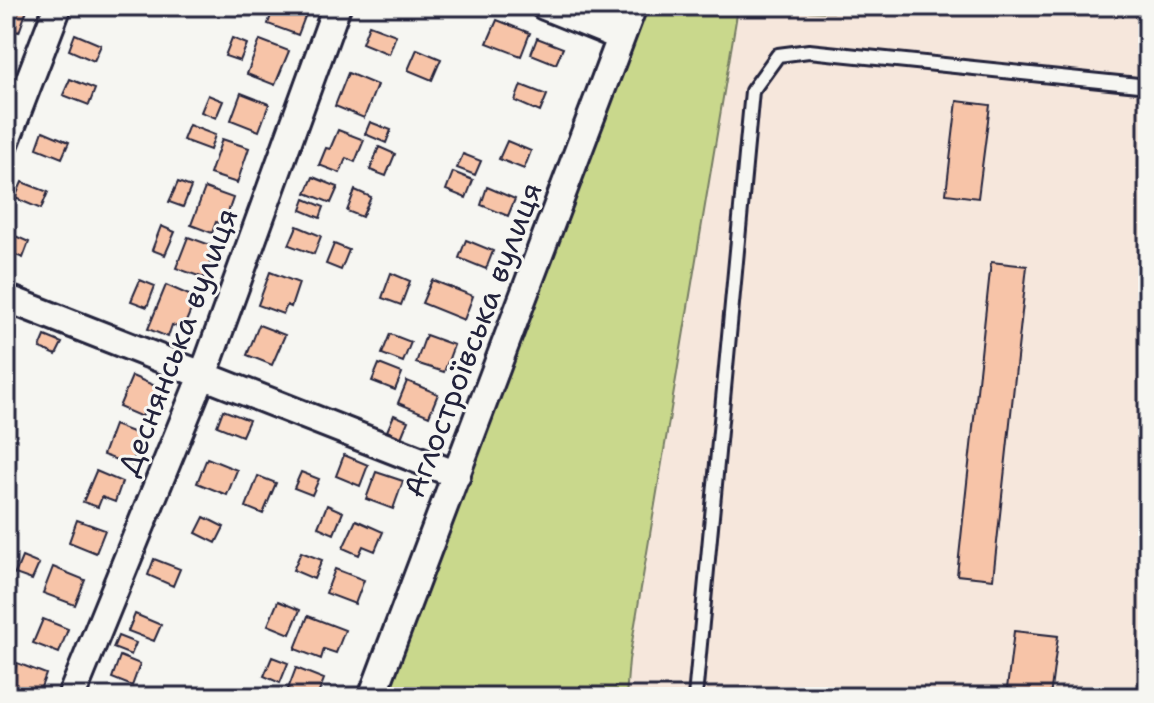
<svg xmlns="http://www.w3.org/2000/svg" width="1154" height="703" font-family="'Shantell Sans',sans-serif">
	<rect width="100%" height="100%" fill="#f6f6f2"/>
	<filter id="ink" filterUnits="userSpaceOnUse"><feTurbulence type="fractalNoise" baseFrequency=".0125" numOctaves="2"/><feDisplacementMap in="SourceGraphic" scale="16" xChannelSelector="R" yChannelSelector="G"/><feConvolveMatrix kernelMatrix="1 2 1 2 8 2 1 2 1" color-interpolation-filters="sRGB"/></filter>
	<g filter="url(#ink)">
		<path fill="#f6e7dc" d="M 834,6 L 1148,6 L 1148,697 L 626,697 L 629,660 L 738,7 L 832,12 Z"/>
		<path fill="#c9d88c" stroke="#767d64" stroke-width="2" d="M 633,6 L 834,6 L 833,12 L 738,8 L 629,660 L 626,697 L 372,697 Z"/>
		<path fill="#f7c4a8" stroke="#22223b" stroke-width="2" d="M 6,6 L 28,7 L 19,32 L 11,30 L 8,38 L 6,37 Z
			M 274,6 L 309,6 L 298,35 L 268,24 Z
			M 497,20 L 530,33 L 521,56 L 487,43 Z
			M 369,25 L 396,35 L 389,54 L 362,43 Z
			M 75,34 L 101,45 L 94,61 L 69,50 Z
			M 232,38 L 247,44 L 240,61 L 225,56 Z
			M 537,38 L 563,48 L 556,64 L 531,54 Z
			M 260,40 L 289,51 L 275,85 L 247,74 Z
			M 417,49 L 441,59 L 432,80 L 408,70 Z
			M 348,73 L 377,85 L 364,118 L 335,106 Z
			M 70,79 L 95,89 L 89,105 L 63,95 Z
			M 521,85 L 547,95 L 540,112 L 515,101 Z
			M 241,93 L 269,104 L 259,131 L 231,120 Z
			M 208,95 L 223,101 L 216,118 L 201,112 Z
			M 957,101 L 990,105 L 978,198 L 946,194 Z
			M 370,122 L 391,130 L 386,143 L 365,134 Z
			M 189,125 L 215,135 L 210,150 L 183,140 Z
			M 338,130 L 364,140 L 355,162 L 346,158 L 340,173 L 319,165 L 326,148 L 330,149 Z
			M 43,131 L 69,142 L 62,158 L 37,148 Z
			M 222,139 L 249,148 L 237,183 L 210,174 Z
			M 507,141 L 531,151 L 524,169 L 499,159 Z
			M 379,147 L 395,154 L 386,176 L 370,170 Z
			M 463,154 L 481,161 L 475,175 L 457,168 Z
			M 453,172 L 473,180 L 466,198 L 446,190 Z
			M 313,177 L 338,187 L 331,203 L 306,193 Z
			M 22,182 L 48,192 L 41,209 L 15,198 Z
			M 178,182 L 191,187 L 183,207 L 169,202 Z
			M 487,187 L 515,199 L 508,216 L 481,205 Z
			M 205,188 L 233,198 L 224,224 L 216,222 L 212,233 L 191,225 Z
			M 355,190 L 371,197 L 362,217 L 347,211 Z
			M 305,199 L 324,207 L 320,218 L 301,210 Z
			M 161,226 L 175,232 L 165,255 L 152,250 Z
			M 297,226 L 321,236 L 314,254 L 289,245 Z
			M 6,232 L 29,242 L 23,258 L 6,251 Z
			M 188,237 L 216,247 L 204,278 L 176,268 Z
			M 466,240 L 493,251 L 486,269 L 459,258 Z
			M 334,244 L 349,250 L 341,270 L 326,264 Z
			M 991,262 L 1027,266 L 993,579 L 957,575 Z
			M 270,272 L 299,283 L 291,307 L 287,305 L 283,314 L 258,305 Z
			M 391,273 L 410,281 L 401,305 L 382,298 Z
			M 140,280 L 155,286 L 147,307 L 131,301 Z
			M 432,280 L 473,296 L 464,320 L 422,303 Z
			M 166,285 L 196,298 L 183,329 L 172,325 L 168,337 L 148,329 Z
			M 259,325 L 285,335 L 272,365 L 247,355 Z
			M 390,334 L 411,342 L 403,362 L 382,354 Z
			M 426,335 L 454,345 L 444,372 L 416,363 Z
			M 45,336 L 62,343 L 56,355 L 40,348 Z
			M 379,364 L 402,373 L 395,390 L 372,381 Z
			M 132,376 L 160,388 L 150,411 L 145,409 L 142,417 L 119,407 Z
			M 407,381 L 438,394 L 429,416 L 398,403 Z
			M 223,410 L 249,420 L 242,436 L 217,426 Z
			M 394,415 L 408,421 L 401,438 L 387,431 Z
			M 114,425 L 143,436 L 131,465 L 103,455 Z
			M 344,455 L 368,465 L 360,486 L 336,476 Z
			M 207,458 L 237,470 L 227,495 L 197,483 Z
			M 96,471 L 122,482 L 115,502 L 102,497 L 98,507 L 83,502 Z
			M 301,472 L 319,479 L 312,495 L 294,488 Z
			M 376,472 L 403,481 L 393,509 L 366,499 Z
			M 258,476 L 276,483 L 263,514 L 246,507 Z
			M 327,505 L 343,512 L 334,534 L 318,527 Z
			M 204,517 L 224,527 L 216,543 L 196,533 Z
			M 77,520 L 105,530 L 96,553 L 69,542 Z
			M 356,520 L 383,532 L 375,551 L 363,546 L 359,555 L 343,548 Z
			M 301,552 L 322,560 L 314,579 L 293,570 Z
			M 22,557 L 39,564 L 32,580 L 15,574 Z
			M 154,559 L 180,569 L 173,586 L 148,575 Z
			M 53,567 L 85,580 L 75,605 L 43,593 Z
			M 335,569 L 364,580 L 355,604 L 326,593 Z
			M 278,601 L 300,610 L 290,634 L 268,625 Z
			M 135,614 L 161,625 L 154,641 L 128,631 Z
			M 308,616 L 345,630 L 336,653 L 324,649 L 321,659 L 295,649 Z
			M 43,619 L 68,629 L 59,653 L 33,643 Z
			M 1014,631 L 1058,636 L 1050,697 L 1006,697 Z
			M 118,636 L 136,643 L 131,655 L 113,648 Z
			M 120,656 L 140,664 L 132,686 L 112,678 Z
			M 272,657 L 288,663 L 280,683 L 264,676 Z
			M 17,663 L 46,674 L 38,695 L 29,692 L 27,697 L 6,695 Z
			M 296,668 L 324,679 L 317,697 L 285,697 Z"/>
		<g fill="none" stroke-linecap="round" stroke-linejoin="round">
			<g stroke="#22223b" stroke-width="18">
				<path id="service" d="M 695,697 L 752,91 L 778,55 L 809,51 L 1148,86
					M 1146,697 L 1148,684"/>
			</g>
			<g stroke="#22223b" stroke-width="32">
				<path id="minor" d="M 544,6 L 621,37
					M 6,141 L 58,6
					M 6,298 L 457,475
					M 71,697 L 209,359 L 337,6
					M 372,697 L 633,6"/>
			</g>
			<use href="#service" stroke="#f6f6f2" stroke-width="12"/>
			<use href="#minor" stroke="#f6f6f2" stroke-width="26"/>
		</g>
	</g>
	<g text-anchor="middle" stroke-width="6" stroke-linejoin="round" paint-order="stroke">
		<g font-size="30" fill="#22223b" stroke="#f6f6f2">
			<text transform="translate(473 340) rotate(-69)" y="10">Аглостроївська вулиця</text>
			<text transform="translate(178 342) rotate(-69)" y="10">Деснянська вулиця</text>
		</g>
	</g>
	<rect width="1154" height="703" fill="none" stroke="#f6f6f2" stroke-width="32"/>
	<rect x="16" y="16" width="1122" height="671" fill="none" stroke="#22223b" stroke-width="3" filter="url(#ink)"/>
</svg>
